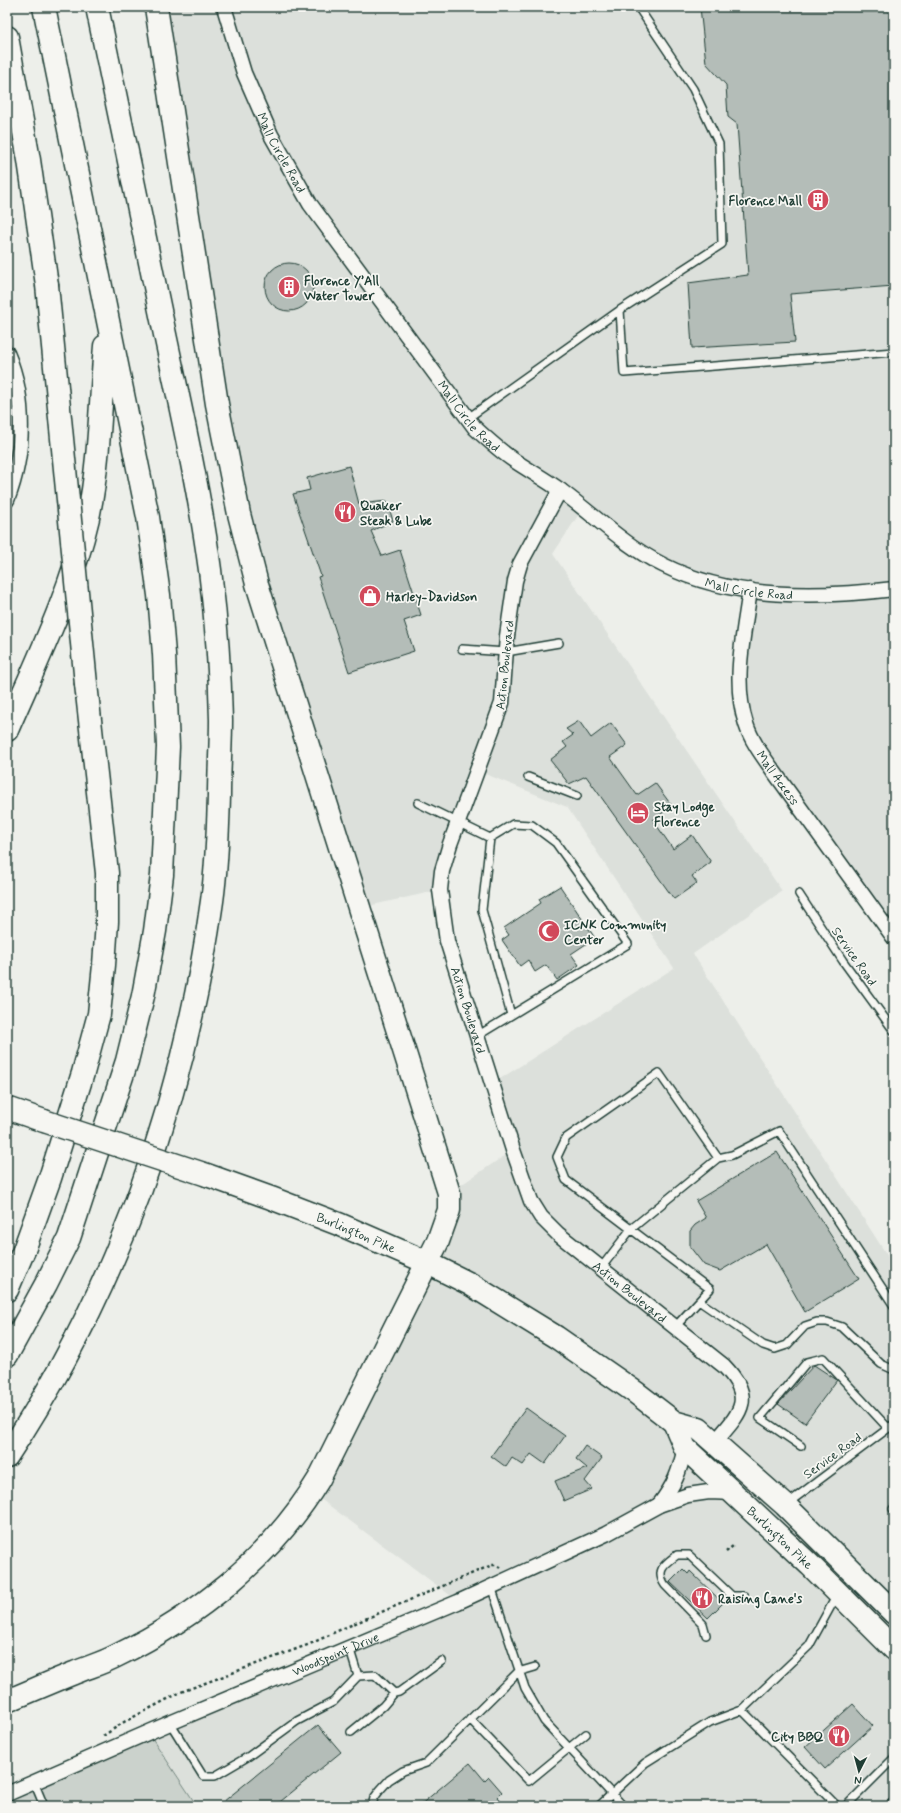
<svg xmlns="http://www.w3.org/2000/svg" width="901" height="1813" font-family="Mynerve,sans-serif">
	<rect width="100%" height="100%" fill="#edefea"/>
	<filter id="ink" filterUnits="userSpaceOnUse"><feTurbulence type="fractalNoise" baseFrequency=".025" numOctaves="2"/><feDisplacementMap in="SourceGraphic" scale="8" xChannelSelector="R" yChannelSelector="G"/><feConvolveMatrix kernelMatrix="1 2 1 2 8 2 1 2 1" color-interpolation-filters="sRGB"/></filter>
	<g filter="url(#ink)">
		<path fill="#dce0db" d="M 156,7 L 894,7 L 894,938 L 772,769 L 740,698 L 749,590 L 686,575 L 583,508 L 553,554 L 782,891 L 693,954 L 894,1266 L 894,1806 L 197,1806 L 148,1732 L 458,1601 L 311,1492 L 449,1193 L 513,1150 L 492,1084 L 674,968 L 567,807 L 478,771 L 440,890 L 359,908 L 257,584 Z"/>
		<path fill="#cbd2cc" stroke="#758880" d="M 148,1732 L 197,1806 L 7,1806 L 7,1794 Z"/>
		<path fill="#b4bdb8" stroke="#1f3d34" d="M 700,7 L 894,7 L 894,286 L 790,294 L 795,342 L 692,348 L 688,283 L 748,275 L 737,124 L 728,117 L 726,85 L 706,63 Z
			M265 287a24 24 0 1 1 48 0a24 24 0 1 1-48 0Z
			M 349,466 L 359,504 L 387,501 L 393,521 L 371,531 L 382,556 L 400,550 L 421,615 L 404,621 L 414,651 L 349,672 L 318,577 L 321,576 L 293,494 L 310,490 L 307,478 Z
			M 579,721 L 591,738 L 611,723 L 627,745 L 610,757 L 637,795 L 655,783 L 672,806 L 653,820 L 673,849 L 692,835 L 711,862 L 692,876 L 697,883 L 674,899 L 586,776 L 569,784 L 550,760 L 567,747 L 563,742 L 573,735 L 566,729 Z
			M 560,886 L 595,938 L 571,954 L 579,965 L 557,980 L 546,965 L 535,972 L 528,960 L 520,966 L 502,940 L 509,935 L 504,928 L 541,903 L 539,899 Z
			M 777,1152 L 859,1279 L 805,1312 L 766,1244 L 720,1271 L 704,1265 L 690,1247 L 690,1231 L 695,1225 L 706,1218 L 696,1201 Z
			M 814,1365 L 837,1380 L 805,1423 L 778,1404 Z
			M 526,1408 L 565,1436 L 545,1464 L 531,1454 L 523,1465 L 512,1458 L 506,1467 L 491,1456 Z
			M 585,1446 L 602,1458 L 585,1481 L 592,1489 L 564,1501 L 555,1481 L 587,1468 L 576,1459 Z
			M 683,1569 L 688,1574 L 690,1571 L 723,1603 L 708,1618 L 670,1582 Z
			M 853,1704 L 873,1726 L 825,1769 L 805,1747 Z
			M 318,1725 L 341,1752 L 275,1806 L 218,1806 Z
			M 470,1763 L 485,1781 L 489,1777 L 502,1792 L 497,1797 L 505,1806 L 419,1806 Z"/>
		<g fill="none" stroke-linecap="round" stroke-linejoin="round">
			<g stroke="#1f3d34" stroke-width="10">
				<path id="lane" d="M 620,310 L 624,373 L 894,352
					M 468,418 L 620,310 L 722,244 L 719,144 L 693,89 L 638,7
					M 462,649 L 506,652 L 559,643
					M 528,777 L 577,796
					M 418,803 L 490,838 L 513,824 L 532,825 L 556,843 L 628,944 L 477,1036
					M 490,838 L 482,910 L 511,1015
					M 799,894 L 843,961 L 894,1031
					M 601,1268 L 631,1229 L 718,1158
					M 699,1301 L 763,1345 L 775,1349 L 787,1345 L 805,1326 L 817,1322 L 827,1322 L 842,1327 L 881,1364 L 894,1370
					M 675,1327 L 710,1289 L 566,1180 L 557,1157 L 566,1138 L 659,1073 L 718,1158 L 732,1155 L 779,1131 L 894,1306
					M 801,1446 L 760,1418 L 807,1362 L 823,1358 L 888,1428
					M 787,1504 L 894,1424
					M 893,1509 L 894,1508
					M 491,1586 L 525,1688 L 544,1721 L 623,1806
					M 706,1635 L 703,1624 L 665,1585 C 655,1570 665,1564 677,1555 L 689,1555 L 732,1596 L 744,1596
					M 358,1676 L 375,1675 L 394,1693 L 399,1692 L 442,1661
					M 742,1710 L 837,1806
					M 470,1719 L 529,1781 L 586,1734
					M 170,1723 L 203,1776 L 215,1776 L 249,1756 L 297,1721 L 333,1702 L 358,1676 L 349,1647
					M 351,1732 L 383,1706 L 394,1693
					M 34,1782 L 44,1806
					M 372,1806 L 374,1798 L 380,1790 L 389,1780 L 403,1771 L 426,1763 L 518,1672 L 535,1667
					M 599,1806 L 645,1763 L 710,1722 L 742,1710 L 809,1646 L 837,1595
					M 846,1806 L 894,1758
					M 889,1806 L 894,1801"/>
			</g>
			<g stroke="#1f3d34" stroke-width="17">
				<g id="street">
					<path id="s1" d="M 224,7 L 244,73 L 271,135 L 310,204 L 475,428 C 487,439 499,450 512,459 C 528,470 545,479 560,490 C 594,515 625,546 663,565 C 733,600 818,598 894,589"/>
					<path d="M 7,353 C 26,398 25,454 7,500"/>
					<path id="s2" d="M 560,490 L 520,564 L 515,581 L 507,636 L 502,703 L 450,844 L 442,871 L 440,890 L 447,941 L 513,1150 L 531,1201 L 541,1217 L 558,1234 L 724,1366 C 756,1399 740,1413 715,1442"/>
					<path id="s3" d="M 750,590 C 744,634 732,681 746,724 C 751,740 762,755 772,769 L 894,938"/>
					<path d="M 659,1505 C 675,1484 679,1473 685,1448"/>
					<path id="s4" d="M 7,1794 L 170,1723 L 458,1602 L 606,1534 L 659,1505 L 688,1495 L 709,1492 L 735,1493"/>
				</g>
			</g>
			<g stroke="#1f3d34" stroke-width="25">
				<g id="primary">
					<path d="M 7,1108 L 44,1121"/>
					<path id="s5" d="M 207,1175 L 271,1198 L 341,1225 L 426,1262 L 470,1284 L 556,1337 L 635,1392 L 674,1422 L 699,1429 L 785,1505 L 894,1613"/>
					<path id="s6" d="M 674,1422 L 685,1448 L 810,1565 L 894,1649"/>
				</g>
			</g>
			<g stroke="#1f3d34" stroke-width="25">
				<path id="highway" d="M 7,37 L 29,160 L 47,285
					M 7,730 C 37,661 71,592 88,518 C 100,461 100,403 105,346
					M 7,1290 L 24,1250 L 50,1178 L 83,1073 L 99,1014 L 104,965 L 107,922 L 107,873 L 86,684
					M 7,1355 L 46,1284 L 69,1238 L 127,1061 L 143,996 L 155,931 L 162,875 L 168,747 L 164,654 L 159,595 L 148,517 L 44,7
					M 7,1456 C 117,1290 185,1098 212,901 C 217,866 218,831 219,796 C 219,771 221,745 221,720 C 220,670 216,619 210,570 C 199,488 180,406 163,325 C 140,219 118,113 97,7
					M 7,1701 C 29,1692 51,1682 74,1673 C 88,1667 103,1663 116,1656 C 197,1617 272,1557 319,1479 L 438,1241 L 449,1210 L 449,1193 L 257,584 L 239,514 L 217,404 L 156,7"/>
			</g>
			<path stroke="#1f3d34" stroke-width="2.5" stroke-dasharray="3 3" stroke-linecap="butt" d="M 726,1552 L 734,1545
				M 103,1736 L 124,1722 L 181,1692 L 310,1644 L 344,1628 L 492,1565 L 497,1565 L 500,1568
				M 7,1777 L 14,1774"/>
			<use href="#lane" stroke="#f6f6f2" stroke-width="7"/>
			<use href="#street" stroke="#f6f6f2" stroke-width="14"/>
			<use href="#primary" stroke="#f6f6f2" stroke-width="22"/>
			<use href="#highway" stroke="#f6f6f2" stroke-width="22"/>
			<g stroke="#1f3d34" stroke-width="25" stroke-linecap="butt">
				<path id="primary-bridge" d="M 44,1121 L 207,1175"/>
			</g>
			<g stroke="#1f3d34" stroke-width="25" stroke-linecap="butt">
				<path id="highway-bridge" d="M 47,285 L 86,684"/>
			</g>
			<use href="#primary-bridge" stroke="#f6f6f2" stroke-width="22"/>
			<use href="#highway-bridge" stroke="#f6f6f2" stroke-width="22"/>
		</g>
	</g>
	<defs>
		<g id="building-disc" transform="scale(1.15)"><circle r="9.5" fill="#d1495b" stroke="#f6f6f2"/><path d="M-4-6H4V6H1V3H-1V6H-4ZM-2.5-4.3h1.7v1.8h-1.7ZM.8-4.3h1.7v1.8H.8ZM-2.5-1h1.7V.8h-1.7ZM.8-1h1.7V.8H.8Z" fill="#fff"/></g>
		<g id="restaurant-disc" transform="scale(1.15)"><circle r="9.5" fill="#d1495b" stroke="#f6f6f2"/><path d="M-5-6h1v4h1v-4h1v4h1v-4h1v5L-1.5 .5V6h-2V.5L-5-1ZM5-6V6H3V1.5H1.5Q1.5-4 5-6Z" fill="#fff"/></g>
		<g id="shop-disc" transform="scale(1.15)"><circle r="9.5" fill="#d1495b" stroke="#f6f6f2"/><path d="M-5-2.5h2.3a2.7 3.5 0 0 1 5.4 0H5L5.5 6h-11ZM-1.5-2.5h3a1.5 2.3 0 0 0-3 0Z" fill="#fff"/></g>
		<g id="hotel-disc" transform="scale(1.15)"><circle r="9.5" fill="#d1495b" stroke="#f6f6f2"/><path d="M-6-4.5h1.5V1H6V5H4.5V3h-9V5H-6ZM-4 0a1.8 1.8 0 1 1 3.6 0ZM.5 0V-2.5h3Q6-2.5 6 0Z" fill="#fff"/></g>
		<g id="mosque-disc" transform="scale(1.15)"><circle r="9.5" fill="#d1495b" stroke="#f6f6f2"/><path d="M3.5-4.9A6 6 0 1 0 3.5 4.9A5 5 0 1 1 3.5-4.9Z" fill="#fff"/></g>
	</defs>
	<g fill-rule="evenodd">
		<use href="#building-disc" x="818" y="200"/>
		<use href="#building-disc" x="289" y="287"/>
		<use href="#restaurant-disc" x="345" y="512"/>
		<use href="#shop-disc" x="370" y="596"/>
		<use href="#hotel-disc" x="638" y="813"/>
		<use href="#mosque-disc" x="549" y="931"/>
		<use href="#restaurant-disc" x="702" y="1598"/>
		<use href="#restaurant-disc" x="839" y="1736"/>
	</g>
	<g text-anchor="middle" stroke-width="3.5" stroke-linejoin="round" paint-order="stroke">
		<g font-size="13" fill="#1f3d34" stroke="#f6f6f2">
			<text dy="5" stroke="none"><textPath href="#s1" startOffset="157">Mall Circle Road</textPath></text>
			<text dy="5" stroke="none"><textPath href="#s1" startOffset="481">Mall Circle Road</textPath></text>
			<text dy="5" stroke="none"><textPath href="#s1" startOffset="817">Mall Circle Road</textPath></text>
			<text transform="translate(504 665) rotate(-84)" y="5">Action Boulevard</text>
			<text dy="5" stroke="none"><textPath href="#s3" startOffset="198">Mall Access</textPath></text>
			<text transform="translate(855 956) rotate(55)" y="5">Service Road</text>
			<text dy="5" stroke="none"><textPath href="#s2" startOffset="546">Action Boulevard</textPath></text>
			<text dy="5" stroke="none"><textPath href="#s5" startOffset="160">Burlington Pike</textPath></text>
			<text dy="5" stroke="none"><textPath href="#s2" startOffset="882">Action Boulevard</textPath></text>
			<text transform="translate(832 1455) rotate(-36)" y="5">Service Road</text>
			<text dy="5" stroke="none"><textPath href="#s6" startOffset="159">Burlington Pike</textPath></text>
			<text dy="5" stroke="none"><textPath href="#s4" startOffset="357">Woodspoint Drive</textPath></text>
		</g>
		<g font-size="13" font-weight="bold" fill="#1f3d34" stroke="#f6f6f2" text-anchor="start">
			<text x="802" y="205" text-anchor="end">Florence Mall</text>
			<text x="304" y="285">Florence Y’All<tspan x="304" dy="15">Water Tower</tspan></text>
			<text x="360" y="510">Quaker<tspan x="360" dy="15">Steak &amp; Lube</tspan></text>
			<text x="386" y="601">Harley-Davidson</text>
			<text x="654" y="811">Stay Lodge<tspan x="654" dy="15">Florence</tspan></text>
			<text x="564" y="929">ICNK Community<tspan x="564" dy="15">Center</tspan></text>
			<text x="718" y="1603">Raising Cane's</text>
			<text x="824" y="1741" text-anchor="end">City BBQ</text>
		</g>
	</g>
	<rect width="901" height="1813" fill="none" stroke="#f6f6f2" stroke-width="24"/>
	<rect x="12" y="12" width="877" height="1789" fill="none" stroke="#1f3d34" stroke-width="1.5" filter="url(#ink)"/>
	<g transform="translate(859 1771) rotate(186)" stroke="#f6f6f2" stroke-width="3" paint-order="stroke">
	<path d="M0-3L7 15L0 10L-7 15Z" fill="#1f3d34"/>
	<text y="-6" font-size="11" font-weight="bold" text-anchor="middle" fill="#1f3d34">N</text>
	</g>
</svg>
